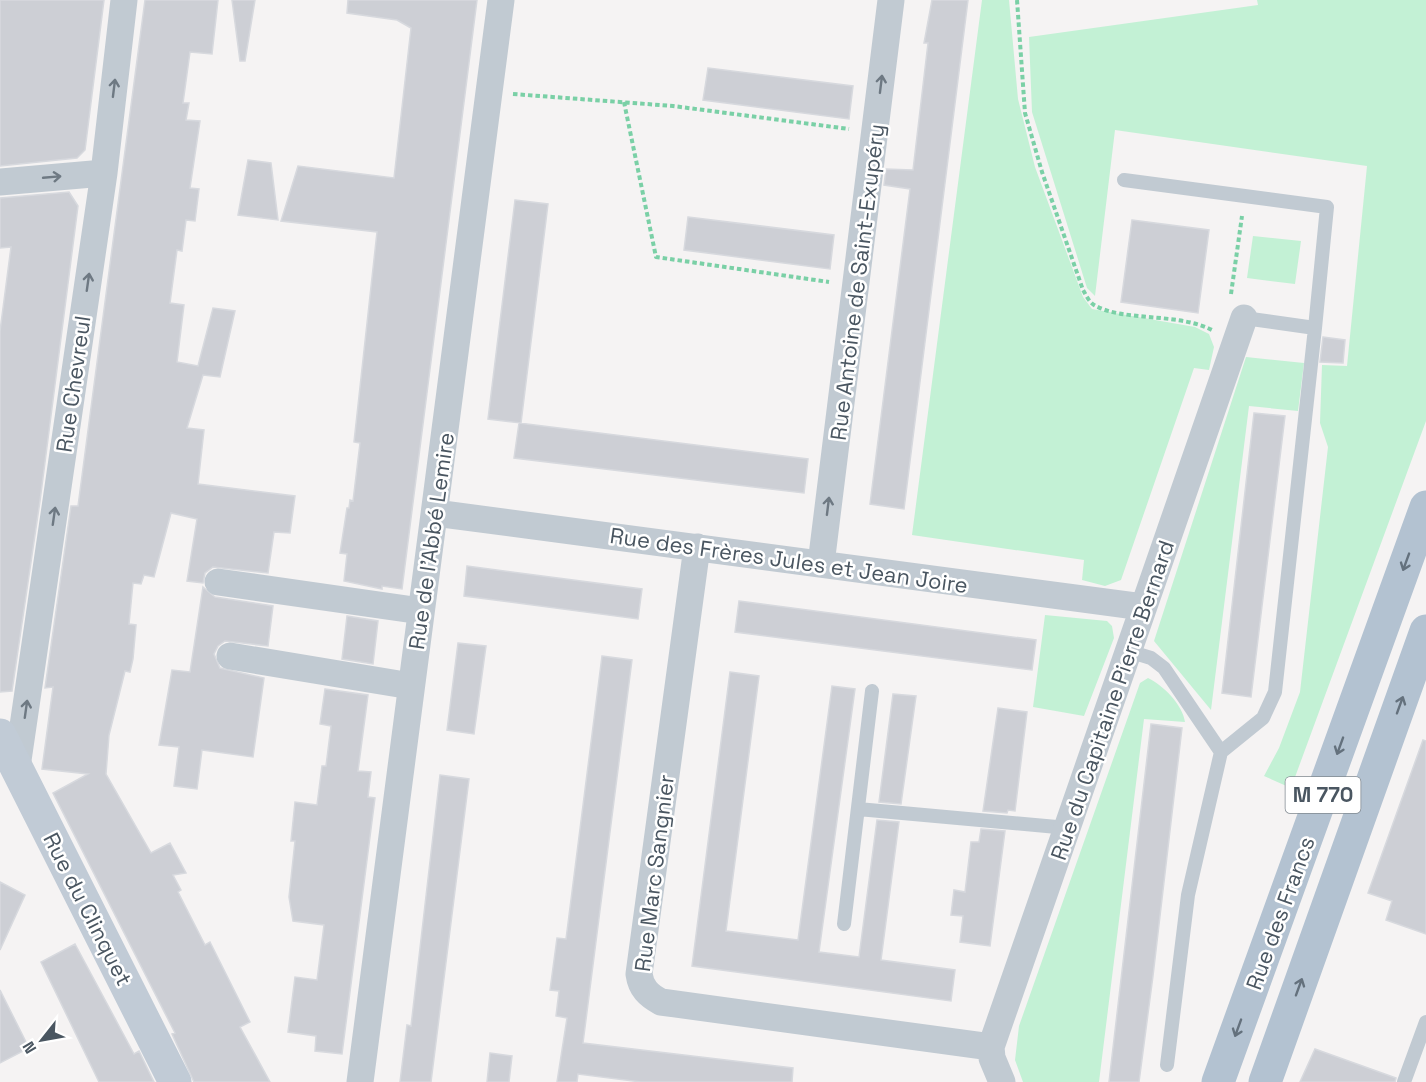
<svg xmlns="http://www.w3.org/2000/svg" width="1426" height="1082" font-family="'Space Grotesk',sans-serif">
	<rect width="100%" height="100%" fill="#f5f3f3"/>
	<path fill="#c3f1d5" d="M 982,0 L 1009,0 L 1018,99 L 1035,167 L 1083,297 L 1092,309 L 1195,327 L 1209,334 L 1214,347 L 1209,370 L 1194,368 L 1121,580 L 1105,586 L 1082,580 L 1084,560 L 912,535 Z
		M 1257,0 L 1426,0 L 1426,421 L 1291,788 L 1264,776 L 1279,748 L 1300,692 L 1328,447 L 1320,423 L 1322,365 L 1347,366 L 1367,166 L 1115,130 L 1095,296 L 1087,288 L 1032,112 L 1029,37 L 1258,5 Z
		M 1253,236 L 1301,241 L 1295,284 L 1247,278 Z
		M 1246,357 L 1304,363 L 1298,411 L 1249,406 L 1211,710 L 1154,641 Z
		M 1045,615 L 1107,621 L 1112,626 L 1114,638 L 1084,716 L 1033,707 Z
		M 1148,678 C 1163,685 1183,705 1185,722 L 1144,719 L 1099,1082 L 1023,1082 L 1015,1060 L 1019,1026 L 1140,683 Z"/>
	<path fill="#cdcfd5" stroke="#d7d9de" stroke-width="1.5" d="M 0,0 L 104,0 L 85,150 L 77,158 L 0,166 Z
		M 145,0 L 218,0 L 212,54 L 190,52 L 183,103 L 189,103 L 186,120 L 200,121 L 190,188 L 199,189 L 195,221 L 186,220 L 182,251 L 177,250 L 170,303 L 184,305 L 177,362 L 198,366 L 213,308 L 235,311 L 220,377 L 203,375 L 187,428 L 204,430 L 198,484 L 295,496 L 290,533 L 274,532 L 268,573 L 213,567 L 205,573 L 203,583 L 187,581 L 197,519 L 171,513 L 154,577 L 144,575 L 141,584 L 133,583 L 129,624 L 136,625 L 133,659 L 130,672 L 125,671 L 109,735 L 106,774 L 151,853 L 170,843 L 186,873 L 173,875 L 181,890 L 178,892 L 205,945 L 210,942 L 250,1022 L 240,1027 L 270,1082 L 194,1082 L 172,1034 L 175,1033 L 53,793 L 88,774 L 42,769 L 53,687 L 45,688 L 71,506 L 78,506 Z
		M 232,0 L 255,0 L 245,61 L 240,61 Z
		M 348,0 L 477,0 L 402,589 L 382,586 L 382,589 L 344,581 L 347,554 L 340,553 L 347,508 L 349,508 L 350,500 L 353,501 L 360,443 L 354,442 L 377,232 L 281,221 L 298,166 L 394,178 L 411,28 L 397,20 L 347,13 Z
		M 932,0 L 968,0 L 904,509 L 870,504 L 910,189 L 884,185 L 886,169 L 913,170 L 928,43 L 924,43 Z
		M 708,68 L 853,86 L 849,119 L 703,100 Z
		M 248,160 L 271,163 L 278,220 L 238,215 Z
		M 69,192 L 78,206 L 40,501 L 12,691 L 0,692 L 0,331 L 11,247 L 0,248 L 0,198 Z
		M 515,200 L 548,204 L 521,423 L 488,419 Z
		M 688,217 L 834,235 L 830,269 L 684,250 Z
		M 1132,220 L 1209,230 L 1198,313 L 1121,302 Z
		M 1323,337 L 1345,340 L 1343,363 L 1320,362 Z
		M 1254,413 L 1285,416 L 1251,697 L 1222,693 Z
		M 519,423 L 808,459 L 804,493 L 514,458 Z
		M 467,566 L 642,589 L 638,619 L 464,596 Z
		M 203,587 L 215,597 L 273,606 L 268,646 L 225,641 L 218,646 L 214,654 L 220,668 L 264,678 L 253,757 L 202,750 L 197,789 L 174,786 L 179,747 L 159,745 L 172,670 L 190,672 Z
		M 739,601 L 1036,640 L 1032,670 L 735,632 Z
		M 347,616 L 378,621 L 373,664 L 342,659 Z
		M 458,643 L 486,646 L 474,734 L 447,730 Z
		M 602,656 L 632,660 L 583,1043 L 793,1068 L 792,1082 L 641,1082 L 578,1074 L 577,1082 L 557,1082 L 567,1018 L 556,1016 L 559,991 L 550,990 L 557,938 L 566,939 Z
		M 730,672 L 759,676 L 726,931 L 798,940 L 832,686 L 855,689 L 819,952 L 859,957 L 877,820 L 899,822 L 881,960 L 955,970 L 951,1001 L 692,966 Z
		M 325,689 L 368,695 L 358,771 L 371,772 L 368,797 L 375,798 L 342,1054 L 315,1051 L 316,1036 L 288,1032 L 295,977 L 317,980 L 324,925 L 293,921 L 289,897 L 295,841 L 291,841 L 295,802 L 317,805 L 322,766 L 326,766 L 331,726 L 320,724 Z
		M 893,694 L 916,696 L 901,804 L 879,802 Z
		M 998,708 L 1027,712 L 1015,811 L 1008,810 L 1007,813 L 983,811 Z
		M 1151,724 L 1182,728 L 1153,976 L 1139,1082 L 1109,1082 Z
		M 1423,740 L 1426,741 L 1426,934 L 1386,920 L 1392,901 L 1368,893 Z
		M 440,775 L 469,779 L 431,1082 L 400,1082 L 407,1025 L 411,1026 Z
		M 981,829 L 1005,831 L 990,946 L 960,942 L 963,916 L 951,915 L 954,890 L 965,892 L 971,842 L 979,842 Z
		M 0,882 L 25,895 L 0,950 Z
		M 75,944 L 134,1054 L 139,1051 L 154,1082 L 99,1082 L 41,962 Z
		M 0,990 L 29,1048 L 0,1063 Z
		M 1315,1049 L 1396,1078 L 1395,1082 L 1300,1082 Z
		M 490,1053 L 512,1056 L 509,1082 L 487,1082 Z"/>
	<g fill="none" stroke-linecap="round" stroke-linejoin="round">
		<path stroke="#7ad0a6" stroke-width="4" stroke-dasharray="4.5 3" stroke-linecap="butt" d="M 1017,0 L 1025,113 L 1042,172 L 1083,290 C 1086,295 1089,302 1094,305 C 1123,322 1176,312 1212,330
			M 513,94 L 673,106 L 849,129
			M 624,102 L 656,257 L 829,282
			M 1231,294 L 1242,216"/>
		<path stroke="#c1cad2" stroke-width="14" d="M 1124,180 L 1327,207 L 1315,328 L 1244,318
			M 1128,651 L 1151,658 L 1164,668 L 1221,752 L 1188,895 L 1167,1065
			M 1221,752 L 1263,718 L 1275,692 L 1315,328
			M 858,809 L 1068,828
			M 844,924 L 872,691
			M 1404,1082 L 1426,1022"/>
		<path stroke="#c1cad2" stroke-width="27" d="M 0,182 L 104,173
			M 435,513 L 1143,607
			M 697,547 L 639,974 C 641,988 648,995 661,1002 L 991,1047
			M 821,564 L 891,0
			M 218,582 L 421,611
			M 230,656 L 411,686
			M 17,767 L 104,173 L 124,0
			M 360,1082 L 501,0
			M 1002,1082 L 992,1058 L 991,1047 L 1244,318"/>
		<path stroke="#c1cbd6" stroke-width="33" d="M 0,735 L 175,1082"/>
		<path stroke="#b3c2d1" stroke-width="33" d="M 1218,1082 L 1426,507
			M 1265,1082 L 1426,631"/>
	</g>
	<defs><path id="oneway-shaft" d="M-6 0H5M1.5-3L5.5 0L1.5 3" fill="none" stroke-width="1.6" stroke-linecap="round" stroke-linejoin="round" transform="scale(1.5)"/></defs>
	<g stroke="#6e7983">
		<use href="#oneway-shaft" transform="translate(881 84) rotate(-83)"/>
		<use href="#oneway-shaft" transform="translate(114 88) rotate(-83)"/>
		<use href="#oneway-shaft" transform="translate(52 177) rotate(-5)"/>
		<use href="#oneway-shaft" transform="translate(88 282) rotate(-82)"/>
		<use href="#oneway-shaft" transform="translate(828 506) rotate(-83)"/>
		<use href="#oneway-shaft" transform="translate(54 516) rotate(-82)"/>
		<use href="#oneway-shaft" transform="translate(26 709) rotate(-82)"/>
	</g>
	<g stroke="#64717d">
		<use href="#oneway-shaft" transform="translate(1406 562) rotate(110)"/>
		<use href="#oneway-shaft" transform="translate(1400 705) rotate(-70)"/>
		<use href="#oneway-shaft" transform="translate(1340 746) rotate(110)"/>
		<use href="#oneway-shaft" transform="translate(1299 987) rotate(-70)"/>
		<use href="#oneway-shaft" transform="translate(1238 1028) rotate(110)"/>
	</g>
	<g text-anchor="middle" stroke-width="5" stroke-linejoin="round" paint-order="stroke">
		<rect fill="#fff" stroke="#808990" stroke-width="1.5" x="1285.5" y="777" width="75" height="36" rx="4.5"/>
		<g font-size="21" font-weight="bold" fill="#4a5661">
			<text x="1323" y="802">M 770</text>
		</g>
		<g font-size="22" fill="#4a5661" stroke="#fff">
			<text transform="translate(857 282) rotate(-83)" y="8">Rue Antoine de Saint-Exupéry</text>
			<text transform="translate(73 384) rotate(-82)" y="8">Rue Chevreul</text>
			<text transform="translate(431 541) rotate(-82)" y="8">Rue de l'Abbé Lemire</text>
			<text transform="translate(789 560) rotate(8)" y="8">Rue des Frères Jules et Jean Joire</text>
			<text transform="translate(1112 700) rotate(-71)" y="8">Rue du Capitaine Pierre Bernard</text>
			<text transform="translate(654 873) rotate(-83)" y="8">Rue Marc Sangnier</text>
			<text transform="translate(88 909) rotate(63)" y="8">Rue du Clinquet</text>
			<text transform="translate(1280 913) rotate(-70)" y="8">Rue des Francs</text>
		</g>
	</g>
	<g transform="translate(42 1040) rotate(239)" stroke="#ffffff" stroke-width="4.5" paint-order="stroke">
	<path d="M0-4.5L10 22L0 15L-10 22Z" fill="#4a5661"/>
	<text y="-9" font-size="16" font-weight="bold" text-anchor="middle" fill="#4a5661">N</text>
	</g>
</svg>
